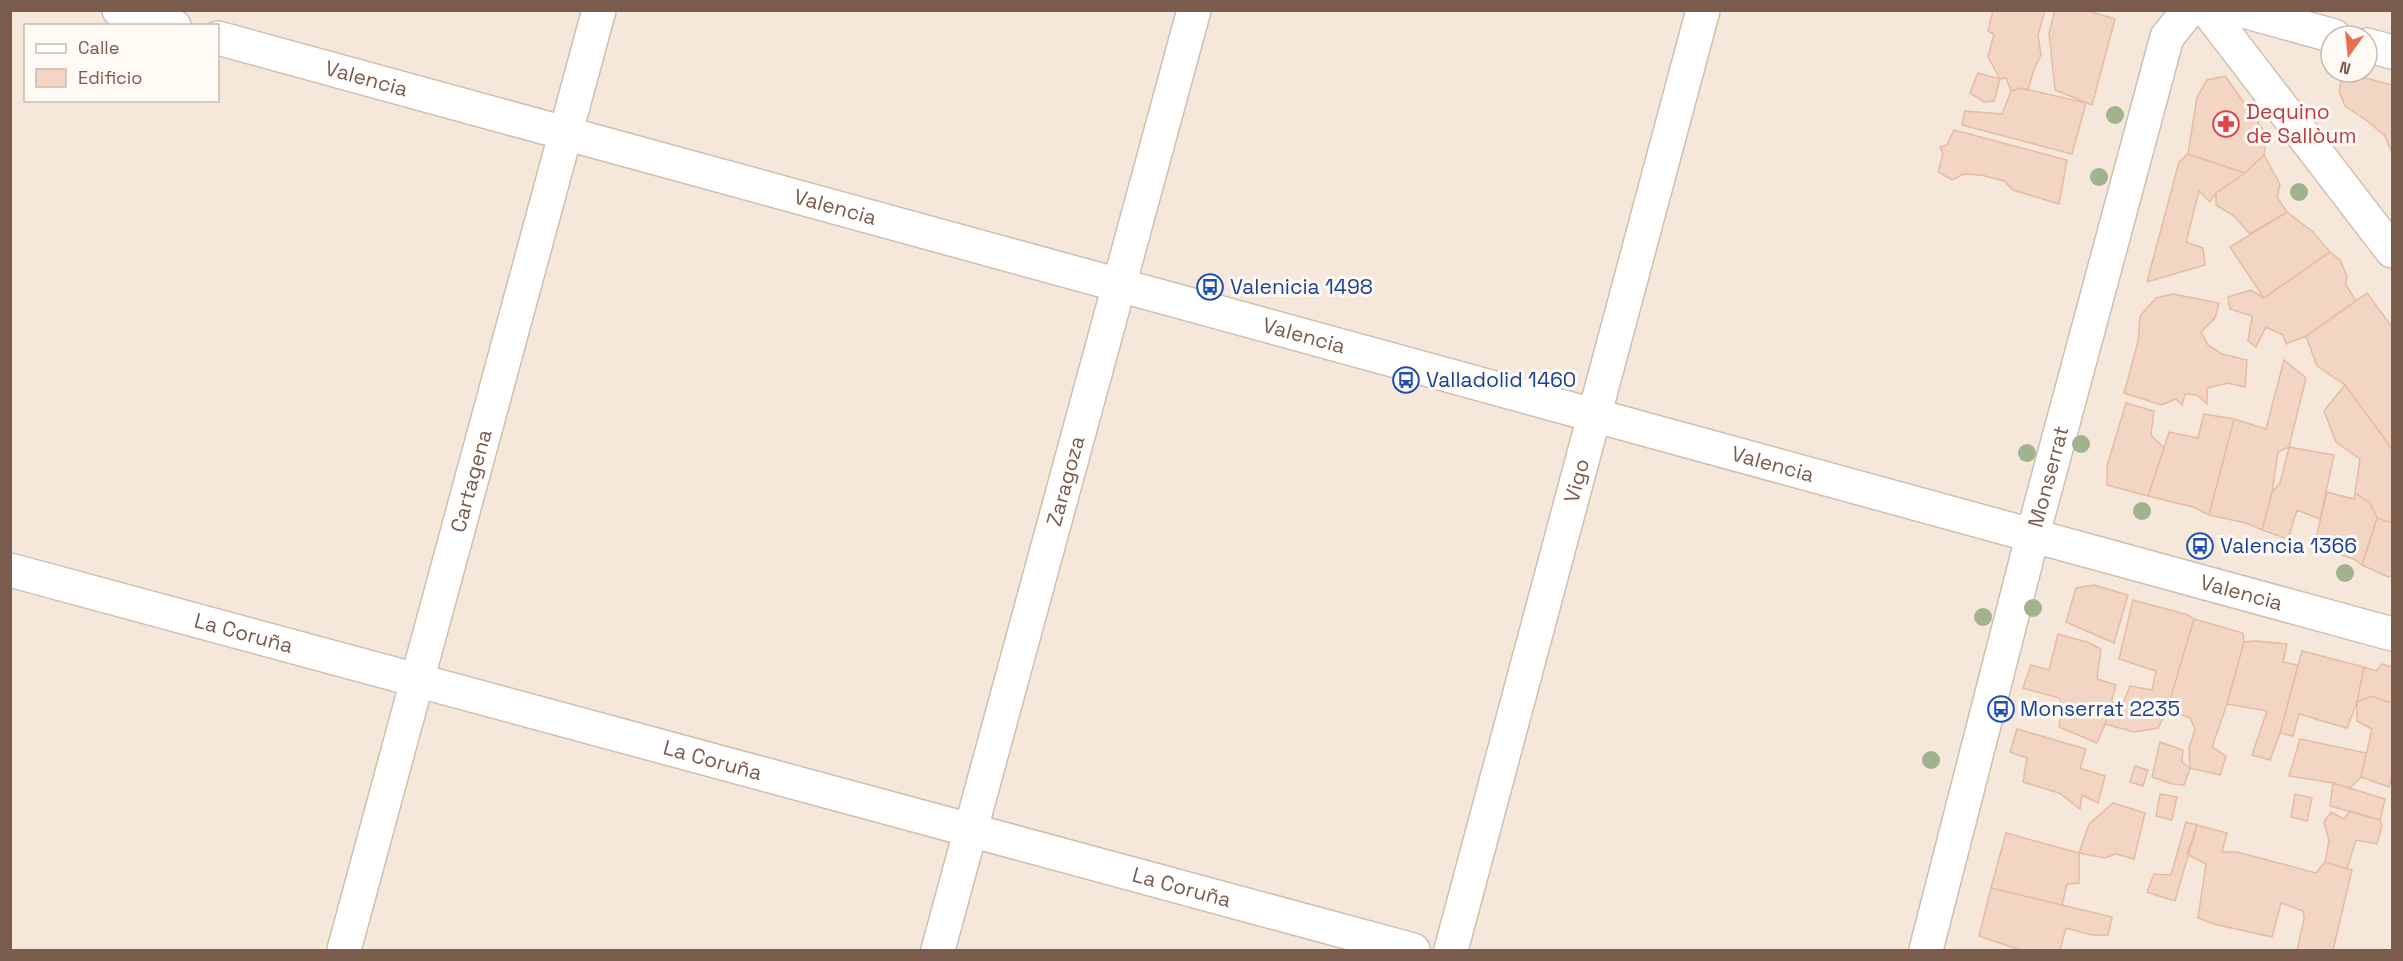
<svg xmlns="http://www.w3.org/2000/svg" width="2403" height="961" font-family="'Space Grotesk',sans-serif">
	<rect width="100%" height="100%" fill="#fdf6ec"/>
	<path fill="#f5e8da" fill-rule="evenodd" d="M 11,11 L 2392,11 L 2392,950 L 11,950 ZM 26,26 L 218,26 L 218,100 L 26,100 ZM 2331,36 L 2367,36 L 2367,72 L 2331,72 Z"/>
	<path fill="#f3d5c3" stroke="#e6bba3" stroke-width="1.5" d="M 1993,10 L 2045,10 L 2038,35 L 2041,55 L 2034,69 L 2028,90 L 2021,88 L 2011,91 L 2006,78 L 2000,79 L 1988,57 L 1994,34 L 1988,31 Z
		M 2055,10 L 2084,10 L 2115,19 L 2092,105 L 2055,90 L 2049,33 Z
		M 2343,72 L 2392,85 L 2392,153 L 2385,136 L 2366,120 L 2345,106 L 2339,91 Z
		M 1978,73 L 2000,79 L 1994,101 L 1984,102 L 1970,93 Z
		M 2225,76 L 2267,135 L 2264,155 L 2245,173 L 2188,154 L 2197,97 L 2207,80 Z
		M 2021,88 L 2086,103 L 2072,154 L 1962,125 L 1965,111 L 2002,114 L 2011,91 Z
		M 1954,130 L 2067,160 L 2059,204 L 2013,190 L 2004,181 L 1981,175 L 1964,174 L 1952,180 L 1938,172 L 1943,154 L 1940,147 L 1947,145 Z
		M 2188,154 L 2245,173 L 2216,193 L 2210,202 L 2199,191 L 2186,242 L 2203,248 L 2205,265 L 2147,282 L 2179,162 Z
		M 2264,155 L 2280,184 L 2277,197 L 2287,212 L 2250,234 L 2234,216 L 2216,205 L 2216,193 L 2245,173 Z
		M 2287,212 L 2313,232 L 2330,252 L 2264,298 L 2230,247 Z
		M 2330,252 L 2340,260 L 2347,276 L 2346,285 L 2356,301 L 2306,336 L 2286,344 L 2283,335 L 2266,327 L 2256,347 L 2248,341 L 2252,316 L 2230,309 L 2228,297 L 2251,290 L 2264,298 Z
		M 2367,293 L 2392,327 L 2392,449 L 2345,385 L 2317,366 L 2306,336 Z
		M 2173,294 L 2219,303 L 2215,318 L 2201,332 L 2208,345 L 2222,354 L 2247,360 L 2245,387 L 2228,383 L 2207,388 L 2207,404 L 2197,395 L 2185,394 L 2182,405 L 2176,399 L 2161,405 L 2124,393 L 2138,342 L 2140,316 L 2156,298 Z
		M 2284,360 L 2306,378 L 2289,447 L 2278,452 L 2272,492 L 2262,530 L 2246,523 L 2209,515 L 2234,419 L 2266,429 Z
		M 2345,385 L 2392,449 L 2392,523 L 2377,518 L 2370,503 L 2355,493 L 2360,459 L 2336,442 L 2324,411 Z
		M 2126,403 L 2154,411 L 2151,435 L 2164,448 L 2148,496 L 2107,485 L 2107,466 Z
		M 2204,414 L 2234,419 L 2209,515 L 2193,507 L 2148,496 L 2169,432 L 2198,438 Z
		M 2289,447 L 2334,455 L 2320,519 L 2297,510 L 2288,539 L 2262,530 L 2272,492 L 2280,483 Z
		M 2327,492 L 2354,499 L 2355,493 L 2370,503 L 2377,518 L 2362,565 L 2354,559 L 2314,547 Z
		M 2377,518 L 2392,523 L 2392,576 L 2388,577 L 2362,565 Z
		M 2094,585 L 2128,595 L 2114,643 L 2066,622 L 2076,588 Z
		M 2133,600 L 2188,615 L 2194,619 L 2167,710 L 2158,728 L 2134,732 L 2105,724 L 2111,702 L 2123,703 L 2130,686 L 2152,690 L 2156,671 L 2119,659 Z
		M 2194,619 L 2243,633 L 2244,642 L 2227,704 L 2212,747 L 2226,756 L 2220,775 L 2190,768 L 2189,748 L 2195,729 L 2190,718 L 2167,710 Z
		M 2058,634 L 2087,642 L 2101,649 L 2097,679 L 2116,685 L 2105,724 L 2097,743 L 2059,727 L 2062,706 L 2059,698 L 2023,688 L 2031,665 L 2049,670 Z
		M 2256,641 L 2287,644 L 2283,662 L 2298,665 L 2280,733 L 2270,760 L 2252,755 L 2267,711 L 2227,704 L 2244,642 Z
		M 2302,651 L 2364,667 L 2357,702 L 2347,728 L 2299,714 L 2293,736 L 2280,733 Z
		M 2382,664 L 2392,667 L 2392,703 L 2371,696 L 2357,702 L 2364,667 L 2376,671 Z
		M 2371,696 L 2392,703 L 2392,775 L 2389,787 L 2361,777 L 2372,729 L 2357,721 L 2357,702 Z
		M 2017,729 L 2086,749 L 2080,768 L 2105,776 L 2098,803 L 2082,795 L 2080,809 L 2059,793 L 2023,782 L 2027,758 L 2010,752 Z
		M 2300,739 L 2366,753 L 2361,777 L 2350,788 L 2333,783 L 2289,776 Z
		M 2160,742 L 2183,750 L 2182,762 L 2190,768 L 2184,785 L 2173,784 L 2152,777 Z
		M 2135,766 L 2148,770 L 2143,786 L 2130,782 Z
		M 2333,783 L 2385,799 L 2380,820 L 2330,806 Z
		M 2160,794 L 2177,797 L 2172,820 L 2156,816 Z
		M 2295,794 L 2312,798 L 2307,821 L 2291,817 Z
		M 2113,803 L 2145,813 L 2134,859 L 2116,854 L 2105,858 L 2079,853 L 2089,824 Z
		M 2350,811 L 2380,820 L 2382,826 L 2377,844 L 2356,840 L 2347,869 L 2325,862 L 2329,841 L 2324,822 L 2331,812 L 2344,819 Z
		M 2186,822 L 2197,825 L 2175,901 L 2147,892 L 2154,874 L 2171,875 Z
		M 2197,825 L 2227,833 L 2222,852 L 2237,852 L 2316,873 L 2325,862 L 2352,870 L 2333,950 L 2297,950 L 2304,919 L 2303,911 L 2281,903 L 2272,937 L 2214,924 L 2198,918 L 2206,864 L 2187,854 Z
		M 2006,833 L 2079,853 L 2079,883 L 2067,884 L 2062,905 L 1991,888 Z
		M 1991,888 L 2112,917 L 2108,935 L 2092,935 L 2066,928 L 2060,950 L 2020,950 L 1979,936 Z"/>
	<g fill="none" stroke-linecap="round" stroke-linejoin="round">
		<g stroke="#d1beb0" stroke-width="36">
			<g id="street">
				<path d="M 119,10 L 174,26"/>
				<path d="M 2240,10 L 2334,36"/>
				<path id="s1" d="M 218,38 L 2392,634"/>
				<path d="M 2367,45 L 2392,52"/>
				<path id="s2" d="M 10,570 L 1413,950"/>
				<path id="s3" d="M 344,950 L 599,10"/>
				<path id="s4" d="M 938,950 L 1194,10"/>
				<path id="s5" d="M 1451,950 L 1703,10"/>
				<path id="s6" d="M 1926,950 L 2033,534 L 2167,37 L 2189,10"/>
			</g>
		</g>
		<g stroke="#d6c0b0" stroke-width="36">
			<path id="secondary" d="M 2207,10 L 2392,251"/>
		</g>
		<use href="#street" stroke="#fff" stroke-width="33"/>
		<use href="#secondary" stroke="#fff" stroke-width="33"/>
	</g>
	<g fill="#a0b28e">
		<circle cx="2115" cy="115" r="9"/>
		<circle cx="2099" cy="177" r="9"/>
		<circle cx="2299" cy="192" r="9"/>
		<circle cx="2081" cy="444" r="9"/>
		<circle cx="2027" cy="453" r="9"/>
		<circle cx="2142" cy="511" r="9"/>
		<circle cx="2345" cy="573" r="9"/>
		<circle cx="2033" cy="608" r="9"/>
		<circle cx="1983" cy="617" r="9"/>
		<circle cx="1931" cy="760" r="9"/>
	</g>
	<defs>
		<g id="pharmacy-ring" transform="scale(1.35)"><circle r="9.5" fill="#fffaf3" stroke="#e0444e" stroke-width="1.5"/><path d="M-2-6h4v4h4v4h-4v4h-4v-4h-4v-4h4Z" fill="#e0444e"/></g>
		<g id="bus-ring" transform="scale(1.35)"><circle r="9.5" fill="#fffaf3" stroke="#1a4fb4" stroke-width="1.5"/><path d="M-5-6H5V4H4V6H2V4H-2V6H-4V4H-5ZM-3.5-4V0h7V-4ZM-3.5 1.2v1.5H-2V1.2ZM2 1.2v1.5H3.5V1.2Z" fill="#1a4fb4"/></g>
	</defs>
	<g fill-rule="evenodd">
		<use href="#pharmacy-ring" x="2226" y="124"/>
		<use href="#bus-ring" x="1210" y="287"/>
		<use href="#bus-ring" x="1406" y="380"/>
		<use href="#bus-ring" x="2200" y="546"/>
		<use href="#bus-ring" x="2001" y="709"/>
	</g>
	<g text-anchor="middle" stroke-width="6" stroke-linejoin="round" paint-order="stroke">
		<g font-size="21" fill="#7a5c4d" stroke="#fffaf3">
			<text dy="7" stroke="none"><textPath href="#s1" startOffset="154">Valencia</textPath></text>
			<text dy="7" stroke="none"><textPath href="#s1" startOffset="640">Valencia</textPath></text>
			<text dy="7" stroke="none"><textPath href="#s1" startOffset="1126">Valencia</textPath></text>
			<text dy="7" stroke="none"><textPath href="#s1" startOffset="1612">Valencia</textPath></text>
			<text dy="7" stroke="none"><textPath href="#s6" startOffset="489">Monserrat</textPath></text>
			<text dy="7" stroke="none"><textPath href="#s4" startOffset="486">Zaragoza</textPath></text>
			<text dy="7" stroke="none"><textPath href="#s3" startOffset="486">Cartagena</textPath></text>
			<text dy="7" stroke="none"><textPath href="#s5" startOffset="486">Vigo</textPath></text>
			<text dy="7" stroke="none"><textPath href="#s1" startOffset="2098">Valencia</textPath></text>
			<text dy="7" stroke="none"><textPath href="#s2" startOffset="242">La Coruña</textPath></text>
			<text dy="7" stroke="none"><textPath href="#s2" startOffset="728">La Coruña</textPath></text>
			<text dy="7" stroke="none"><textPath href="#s2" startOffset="1214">La Coruña</textPath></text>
		</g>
		<g font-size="21" fill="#be3a42" stroke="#fffaf3" text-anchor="start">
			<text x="2246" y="119">Dequino<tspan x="2246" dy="24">de Sallòum</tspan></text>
		</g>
		<g font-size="21" fill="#164399" stroke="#fffaf3" text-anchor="start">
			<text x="1230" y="294">Valenicia 1498</text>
			<text x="1426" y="387">Valladolid 1460</text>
			<text x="2220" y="553">Valencia 1366</text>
			<text x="2020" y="716">Monserrat 2235</text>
		</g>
	</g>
	<rect width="2403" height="961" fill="none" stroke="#7a5c4d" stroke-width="24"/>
	<rect x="24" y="24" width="195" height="78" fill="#fffaf3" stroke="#cabbb1" stroke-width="1.5"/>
	<rect x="36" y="44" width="30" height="9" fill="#ffffff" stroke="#cabbb1" stroke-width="1.5"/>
	<text x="78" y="54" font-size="18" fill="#7a5c4d">Calle</text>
	<rect x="36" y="69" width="30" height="18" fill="#f3d5c3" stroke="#cabbb1" stroke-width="1.5"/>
	<text x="78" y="84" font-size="18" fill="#7a5c4d">Edificio</text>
	<g transform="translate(2349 54) rotate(195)"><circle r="28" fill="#fffaf3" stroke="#cabbb1" stroke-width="1.5"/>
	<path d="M0-4.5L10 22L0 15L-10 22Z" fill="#e76f51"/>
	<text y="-9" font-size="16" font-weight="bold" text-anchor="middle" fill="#7a5c4d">N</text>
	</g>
</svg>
